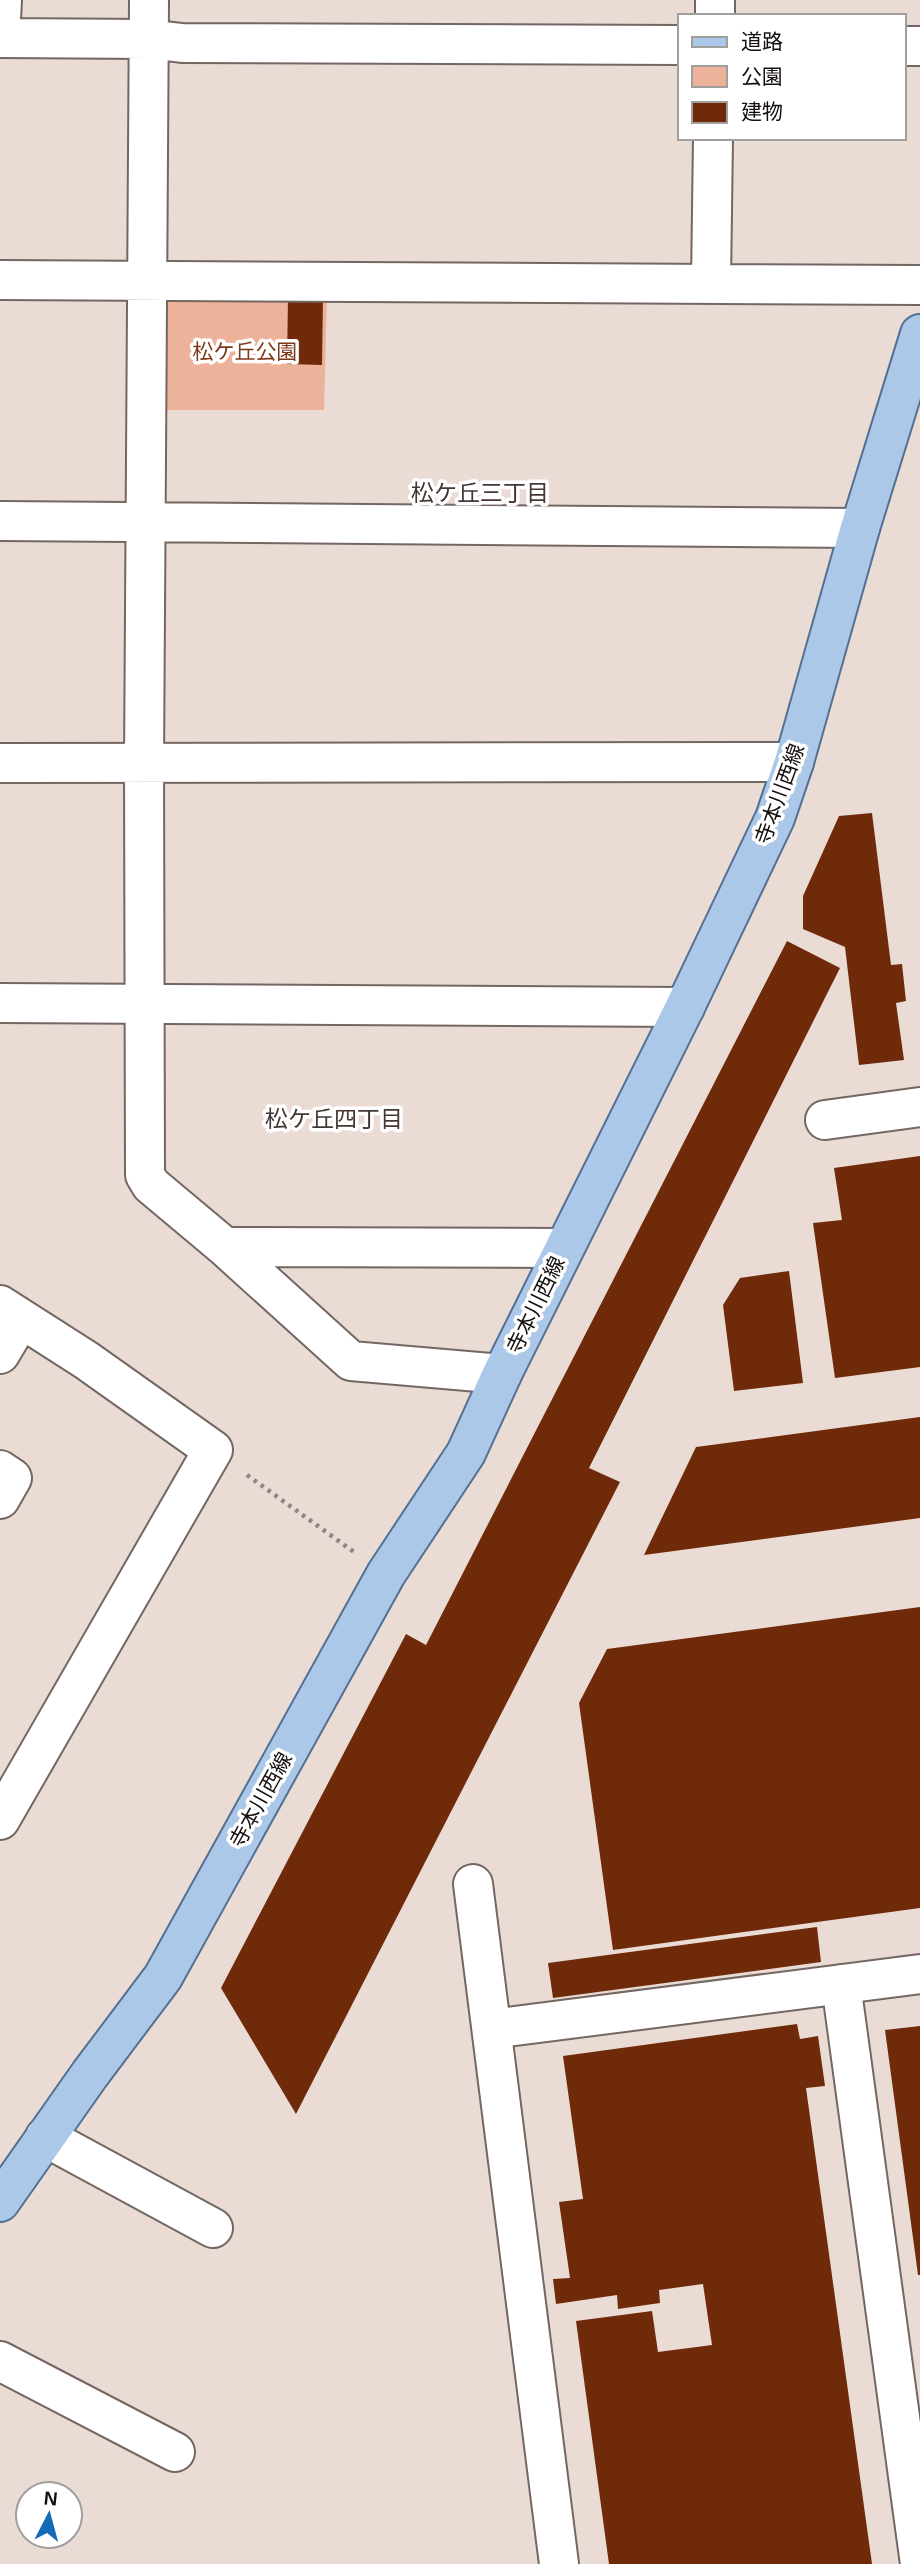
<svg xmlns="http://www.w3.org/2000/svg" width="920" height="2564" font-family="Arial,'Noto Sans JP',sans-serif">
	<rect width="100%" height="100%" fill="#eadbd5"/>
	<path fill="#edb29a" d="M 165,293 L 327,294 L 324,410 L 165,410 Z"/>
	<path fill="#6f2b09" d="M 288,297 L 323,297 L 322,365 L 287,364 Z
		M 872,813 L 891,965 L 902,964 L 906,1001 L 896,1003 L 904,1060 L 859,1065 L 845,947 L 803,929 L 803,896 L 839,816 Z
		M 787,941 L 840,968 L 589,1468 L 620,1482 L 296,2114 L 221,1988 L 406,1634 L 426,1645 Z
		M 920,1156 L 920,1367 L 835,1378 L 813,1223 L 842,1220 L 834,1168 Z
		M 789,1271 L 803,1383 L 734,1391 L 723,1305 L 740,1278 Z
		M 920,1417 L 920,1518 L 644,1555 L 696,1447 Z
		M 920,1607 L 920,1908 L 613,1950 L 579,1703 L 607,1649 Z
		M 817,1927 L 821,1962 L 553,1998 L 548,1963 Z
		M 797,2024 L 800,2039 L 818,2036 L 825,2086 L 806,2088 L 872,2564 L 609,2564 L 576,2321 L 652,2311 L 658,2352 L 712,2345 L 703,2284 L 659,2290 L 660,2303 L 618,2309 L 617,2295 L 556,2304 L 553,2279 L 570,2278 L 559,2202 L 583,2199 L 563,2056 Z
		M 920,2026 L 920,2275 L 918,2275 L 885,2030 Z"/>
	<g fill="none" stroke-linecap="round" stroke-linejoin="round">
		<g stroke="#746661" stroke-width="42">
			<path id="minor" d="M 149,0 L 144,764 L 145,1175 L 151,1185 L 225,1247 L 351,1361 L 502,1374
				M 715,16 L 715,0
				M 0,38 L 149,39 L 182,43 L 680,45
				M 0,38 L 2,0
				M 904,46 L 920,46
				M 0,280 L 920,285
				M 711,283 L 713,138
				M 0,521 L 860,528
				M 0,763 L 794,762
				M 0,1003 L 685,1007
				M 825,1120 L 920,1107
				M 225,1247 L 563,1248
				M 0,1305 L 86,1360 L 213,1450 L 0,1820
				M 0,1354 L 21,1319
				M 0,1470 L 12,1478 L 0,1499
				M 473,1884 L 559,2564
				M 841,1984 L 920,2564
				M 492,2029 L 920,1974
				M 45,2137 L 213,2228
				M 0,2361 L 175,2452"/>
		</g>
		<g stroke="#537091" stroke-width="42">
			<path id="major" d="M 0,2202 L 90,2074 L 163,1977 L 386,1574 L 466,1453 L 502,1374 L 685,1007 L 775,818 L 794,762 L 860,528 L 920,334"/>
		</g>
		<path stroke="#908581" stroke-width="4.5" stroke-dasharray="3.5 5" stroke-linecap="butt" d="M 247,1475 L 354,1552"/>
		<use href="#minor" stroke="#fff" stroke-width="38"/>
		<use href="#major" stroke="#acc8e8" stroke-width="38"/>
	</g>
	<g text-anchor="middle" stroke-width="7" stroke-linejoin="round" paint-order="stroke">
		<g font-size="21" fill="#7f3817" stroke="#fff">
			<text x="245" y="359">松ケ丘公園</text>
		</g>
		<g font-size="21" fill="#140f0d" stroke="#fff">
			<text transform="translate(780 794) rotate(-70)" y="7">寺本川西線</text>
			<text transform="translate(536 1305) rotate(-64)" y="7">寺本川西線</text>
			<text transform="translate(261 1800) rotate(-61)" y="7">寺本川西線</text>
		</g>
		<g font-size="23" fill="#443733" stroke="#fff">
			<text x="480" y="501">松ケ丘三丁目</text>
			<text x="334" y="1127">松ケ丘四丁目</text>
		</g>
	</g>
	<rect x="678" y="14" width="228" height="126" fill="#ffffff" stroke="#a19f9e" stroke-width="2"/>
	<rect x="692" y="37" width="35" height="10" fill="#acc8e8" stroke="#a19f9e" stroke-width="2"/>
	<text x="741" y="49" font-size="21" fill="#140f0d">道路</text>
	<rect x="692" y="66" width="35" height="21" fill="#edb29a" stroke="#a19f9e" stroke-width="2"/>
	<text x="741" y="84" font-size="21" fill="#140f0d">公園</text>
	<rect x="692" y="102" width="35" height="21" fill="#6f2b09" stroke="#a19f9e" stroke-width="2"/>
	<text x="741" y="119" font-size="21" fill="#140f0d">建物</text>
	<g transform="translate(49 2515) rotate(6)"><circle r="33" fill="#ffffff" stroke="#a19f9e" stroke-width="2"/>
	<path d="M0-5L12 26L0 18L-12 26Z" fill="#136bb8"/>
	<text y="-10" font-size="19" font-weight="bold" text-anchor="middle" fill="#140f0d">N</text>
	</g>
</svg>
